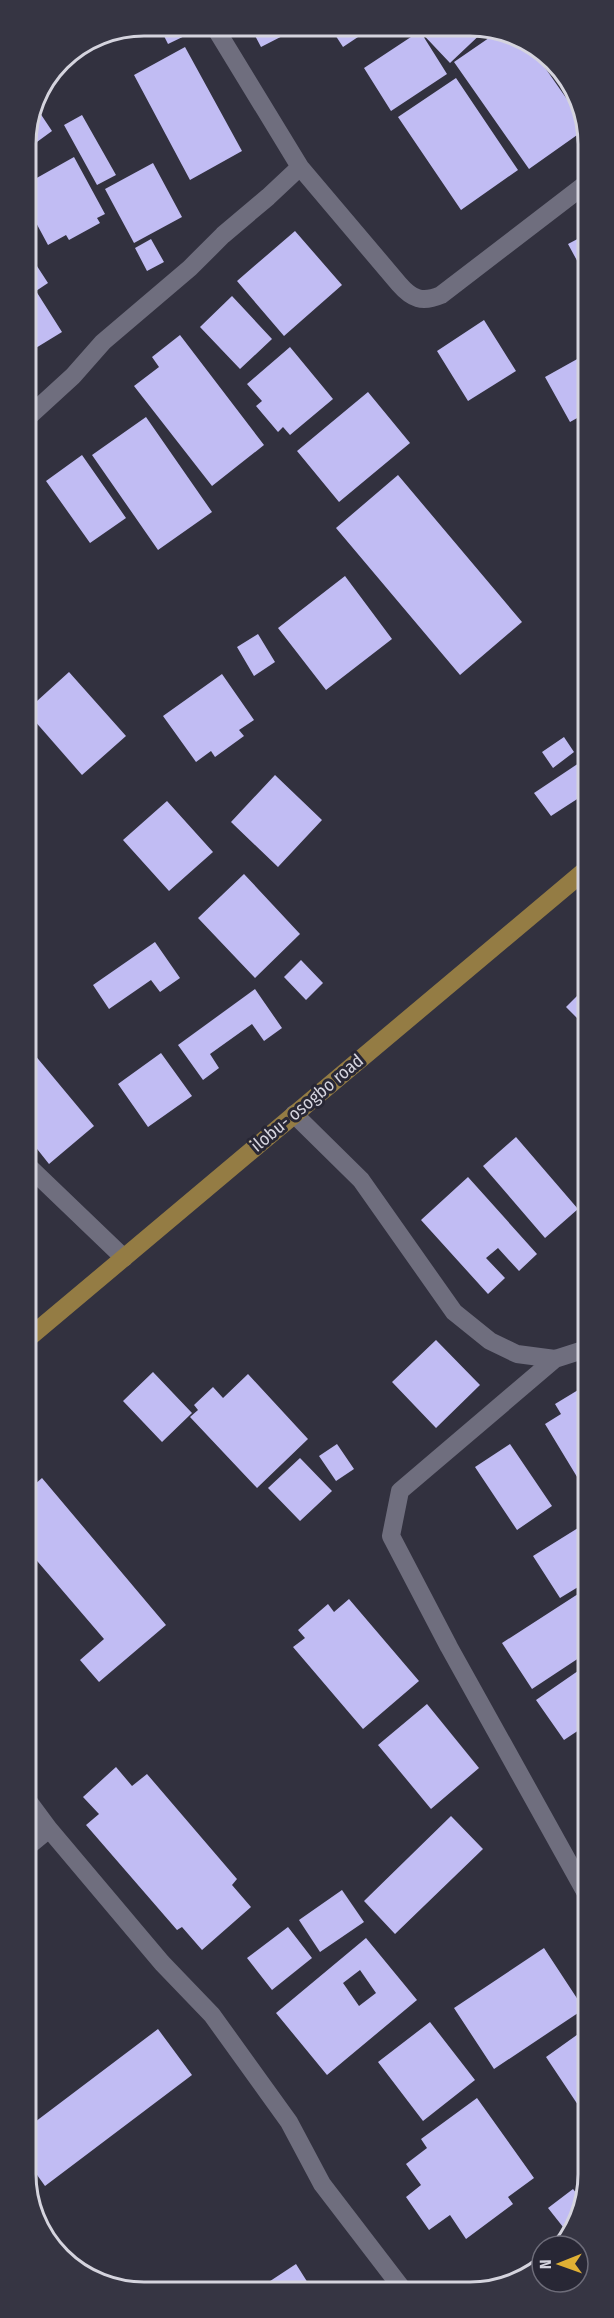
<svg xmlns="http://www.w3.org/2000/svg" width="614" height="2318" font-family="'Fira Sans Condensed',sans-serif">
	<rect width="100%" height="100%" fill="#32313f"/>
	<path fill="#c1bcf3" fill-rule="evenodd" d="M 159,26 L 192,26 L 195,31 L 168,44 Z
		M 250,26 L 267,26 L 300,27 L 261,47 Z
		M 330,27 L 373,27 L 343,47 Z
		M 416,27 L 487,28 L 450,63 Z
		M 420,31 L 447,74 L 391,111 L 364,68 Z
		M 499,31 L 532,49 L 587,128 L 529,169 L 454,62 Z
		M 185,47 L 242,151 L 190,180 L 134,75 Z
		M 456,78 L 518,170 L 461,210 L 398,117 Z
		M 34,104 L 52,131 L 26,150 L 26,137 Z
		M 82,115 L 116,175 L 97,185 L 64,125 Z
		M 74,157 L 105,214 L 97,218 L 100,223 L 69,240 L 66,235 L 48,245 L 26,204 L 26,184 Z
		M 153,163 L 182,217 L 134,243 L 105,189 Z
		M 295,231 L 342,285 L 284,336 L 237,281 Z
		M 587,234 L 587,279 L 568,244 Z
		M 151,239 L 164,262 L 147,271 L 135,248 Z
		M 35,263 L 48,283 L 36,291 L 62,332 L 26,354 L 26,269 Z
		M 232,296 L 272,339 L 240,369 L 200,327 Z
		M 484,320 L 516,371 L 468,401 L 437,351 Z
		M 180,335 L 264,445 L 212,486 L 134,386 L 159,367 L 152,357 Z
		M 290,347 L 333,399 L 290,435 L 283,427 L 278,432 L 256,406 L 262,401 L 247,384 Z
		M 588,353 L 588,412 L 570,422 L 545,377 Z
		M 368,392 L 410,443 L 339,502 L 297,451 Z
		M 146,417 L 212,512 L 158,550 L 92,455 Z
		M 82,455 L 126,518 L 90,543 L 46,481 Z
		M 398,475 L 522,622 L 460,675 L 336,528 Z
		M 345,576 L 392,639 L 326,690 L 278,628 Z
		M 258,634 L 275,662 L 254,676 L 237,647 Z
		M 69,672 L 126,736 L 82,775 L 26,711 Z
		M 222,674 L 254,720 L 239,730 L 244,736 L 215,757 L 211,751 L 196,762 L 163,716 Z
		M 564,737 L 574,752 L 553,768 L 542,752 Z
		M 588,757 L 588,792 L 551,816 L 534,793 Z
		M 275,775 L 322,820 L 278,867 L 231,822 Z
		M 167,801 L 213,852 L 169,891 L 123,840 Z
		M 244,874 L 300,934 L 255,978 L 198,918 Z
		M 155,942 L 180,978 L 160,992 L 151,980 L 109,1009 L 93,985 Z
		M 301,960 L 323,983 L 306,1000 L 284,977 Z
		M 585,988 L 588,991 L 588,1025 L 586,1027 L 566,1007 Z
		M 255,989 L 282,1028 L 264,1041 L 252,1024 L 210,1054 L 219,1068 L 203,1080 L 178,1045 Z
		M 161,1053 L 192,1096 L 148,1127 L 118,1084 Z
		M 34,1054 L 94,1126 L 49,1164 L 26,1135 L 26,1061 Z
		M 516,1137 L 578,1209 L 545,1238 L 483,1166 Z
		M 468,1177 L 537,1254 L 519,1271 L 498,1248 L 486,1258 L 505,1278 L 488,1294 L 421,1220 Z
		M 436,1340 L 480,1385 L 436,1428 L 392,1382 Z
		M 153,1372 L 192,1413 L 162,1442 L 123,1401 Z
		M 248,1374 L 308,1439 L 257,1488 L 190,1417 L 198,1410 L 194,1405 L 213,1387 L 223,1398 Z
		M 588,1384 L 588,1495 L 545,1424 L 561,1414 L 555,1404 Z
		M 337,1444 L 354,1469 L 336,1481 L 319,1456 Z
		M 510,1444 L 552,1506 L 517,1530 L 475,1467 Z
		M 300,1458 L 332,1491 L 300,1521 L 268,1488 Z
		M 42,1478 L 166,1625 L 99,1682 L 80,1660 L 104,1639 L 26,1548 L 26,1492 Z
		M 578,1528 L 588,1544 L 588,1581 L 560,1598 L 533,1556 Z
		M 578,1594 L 588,1610 L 588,1652 L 532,1689 L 502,1643 Z
		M 349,1599 L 419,1681 L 363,1729 L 293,1647 L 305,1638 L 298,1630 L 328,1604 L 334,1612 Z
		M 588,1664 L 588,1724 L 564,1740 L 536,1700 Z
		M 427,1704 L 479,1768 L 431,1809 L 378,1745 Z
		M 116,1767 L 132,1786 L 147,1774 L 237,1879 L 232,1885 L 251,1907 L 202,1950 L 182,1927 L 177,1930 L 86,1825 L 99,1814 L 83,1797 Z
		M 451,1816 L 483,1849 L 395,1934 L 364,1901 Z
		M 342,1890 L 364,1922 L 320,1952 L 299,1920 Z
		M 288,1927 L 312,1958 L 272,1990 L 247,1958 Z
		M 366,1938 L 417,2000 L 327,2075 L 276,2013 ZM 360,1970 L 376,1993 L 359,2006 L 343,1983 Z
		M 544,1948 L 584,2009 L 494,2069 L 454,2008 Z
		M 430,2022 L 475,2080 L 423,2121 L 378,2062 Z
		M 588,2027 L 588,2103 L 580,2108 L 546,2057 Z
		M 158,2029 L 192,2075 L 45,2186 L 27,2161 L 27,2128 Z
		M 477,2098 L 534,2178 L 508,2197 L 513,2204 L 466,2239 L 450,2215 L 429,2230 L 406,2197 L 421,2185 L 406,2164 L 427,2148 L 421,2139 Z
		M 573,2189 L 581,2199 L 572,2220 L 563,2227 L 548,2208 Z
		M 296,2264 L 313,2291 L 255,2291 Z"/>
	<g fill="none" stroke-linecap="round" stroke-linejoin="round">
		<path stroke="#6f6e7e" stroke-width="18" d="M 214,26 L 300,167 L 399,284 C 412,299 422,303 441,295 L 587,183
			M 26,419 L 73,376 L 103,342 L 190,268 L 223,235 L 268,197 L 300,167
			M 294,1114 L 361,1180 L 454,1312 L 490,1341 L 517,1354 L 555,1359 L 583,1350 L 588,1346
			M 26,1164 L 124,1258
			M 555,1359 L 400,1491 L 391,1536 L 449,1647 L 588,1897
			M 26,1798 L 49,1829 L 162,1963 L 212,2015 L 289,2122 L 322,2184 L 404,2291
			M 26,1848 L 49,1829"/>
		<path stroke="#947c44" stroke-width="18" d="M 26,1340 L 588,868"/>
	</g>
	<g text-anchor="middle" stroke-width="6" stroke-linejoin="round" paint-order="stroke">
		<g font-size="18" fill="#d5d4de" stroke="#282735">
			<text transform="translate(307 1103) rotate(-40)" y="6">ilobu- osogbo road</text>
		</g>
	</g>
	<path d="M0 0H614V2318H0ZM144 36H470A108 108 0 0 1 578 144V2174A108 108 0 0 1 470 2282H144A108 108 0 0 1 36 2174V144A108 108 0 0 1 144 36Z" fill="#363543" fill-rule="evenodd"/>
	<path fill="none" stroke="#d5d4de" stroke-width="3" d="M144 36H470A108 108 0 0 1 578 144V2174A108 108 0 0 1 470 2282H144A108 108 0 0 1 36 2174V144A108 108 0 0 1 144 36Z"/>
	<g transform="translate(560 2264) rotate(269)"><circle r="28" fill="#282735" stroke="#6d6c79" stroke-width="1.5"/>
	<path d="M0-4.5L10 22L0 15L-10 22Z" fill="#e0b034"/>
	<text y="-9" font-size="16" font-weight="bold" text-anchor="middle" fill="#d5d4de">N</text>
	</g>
</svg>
